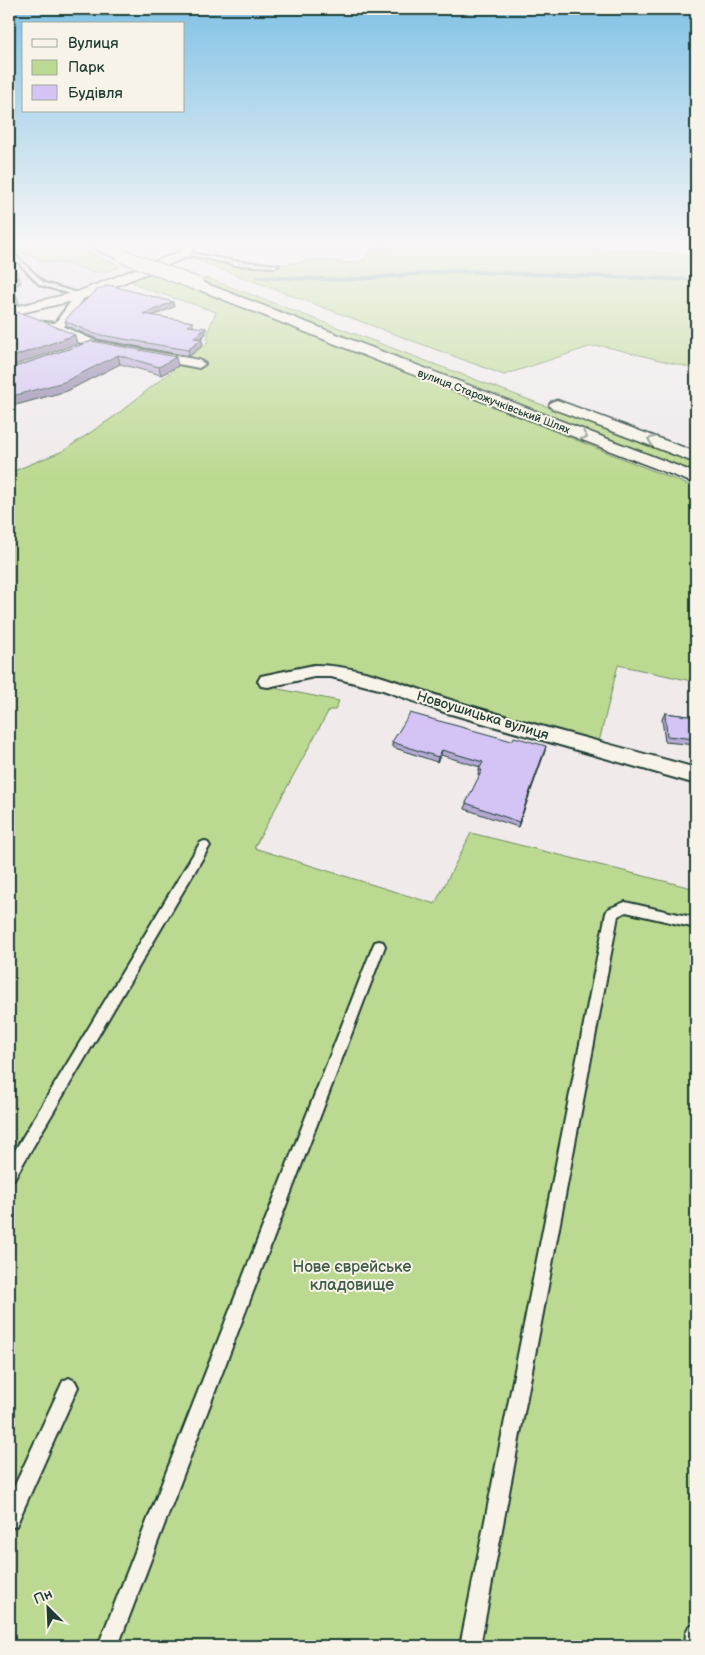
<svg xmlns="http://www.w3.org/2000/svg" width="705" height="1655" font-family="'Balsamiq Sans',sans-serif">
	<rect width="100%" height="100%" fill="#f0eaeb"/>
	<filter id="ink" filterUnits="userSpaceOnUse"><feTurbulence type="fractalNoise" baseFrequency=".02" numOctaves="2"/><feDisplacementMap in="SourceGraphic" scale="10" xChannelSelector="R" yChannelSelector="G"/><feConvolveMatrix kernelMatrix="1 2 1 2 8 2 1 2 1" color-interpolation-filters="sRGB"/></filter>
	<g filter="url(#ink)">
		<path fill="#e7dfee" d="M 9,245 L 106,273 L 108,276 L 78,291 L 9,308 Z"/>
		<path fill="#bcd991" stroke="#6e8b62" d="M 9,245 L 76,245 L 98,257 L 113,262 L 119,267 C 92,279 86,267 62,263 C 54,262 46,263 38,261 L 38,258 L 10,249 Z
			M 409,245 L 539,245 L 696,255 L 696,369 L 603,346 L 589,347 L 504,375 L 191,258 L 193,256 L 200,256 L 232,266 L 248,267 L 296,263 L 314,259 L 347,263 L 359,262 L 365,258 L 372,249 Z
			M 145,273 L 159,273 L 696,488 L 696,682 L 618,665 L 598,746 L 333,668 L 264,686 L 339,701 L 335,710 L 329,710 L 254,848 L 435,904 L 471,833 L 696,889 L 696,1646 L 9,1646 L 9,473 L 63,451 L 115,416 L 207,343 L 209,329 L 216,312 L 141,287 L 131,281 L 133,278 Z
			M 207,278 L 696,463 L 696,474 L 197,281 Z"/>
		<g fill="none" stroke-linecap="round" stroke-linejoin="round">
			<path stroke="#5d999b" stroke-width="4" d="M 258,277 L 346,280 L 450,271 L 696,280"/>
			<g stroke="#1f3d34" stroke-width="4">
				<path id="service" d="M 9,249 L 44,283 L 84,295 L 81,297 L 40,285 L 9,253 Z
					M 184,252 L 235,261 L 279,265 L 276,267 L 235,265 L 186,254 Z
					M 204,841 L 208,843 L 210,846 L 208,849 L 14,1179 L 9,1181 L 9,1160 L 200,843 Z
					M 625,902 L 696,918 L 696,928 L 626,912 L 618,916 L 480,1646 L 460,1646 L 606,913 L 608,909 Z
					M 379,941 L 383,942 L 385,946 L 118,1646 L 98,1646 L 373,946 L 375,942 Z
					M 69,1378 L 75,1381 L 78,1387 L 16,1526 L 9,1528 L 9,1498 L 63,1381 Z
					M 696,1623 L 696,1646 L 685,1646 L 686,1633 L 689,1626 Z"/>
			</g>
			<g stroke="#1f3d34" stroke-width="4">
				<path id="minor" d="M 81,292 L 86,295 L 64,327 L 96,341 L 199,360 L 205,364 L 199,368 L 89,347 L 44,326 L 42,324 L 44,322 L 55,323 L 77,293 Z
					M 314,665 C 363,665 411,688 457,702 C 536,726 617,746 696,768 L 696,784 L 444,712 L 383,690 L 331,677 L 314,677 L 268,687 L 261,686 L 258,681 L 261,676 Z"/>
			</g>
			<g stroke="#1f3d34" stroke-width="3">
				<path id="tertiary" d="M 184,245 L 196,245 L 190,256 L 86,298 L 9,316 L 9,308 L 77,292 L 181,251 Z"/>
			</g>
			<g stroke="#1f3d34" stroke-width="3">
				<path id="primary" d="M 90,245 L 106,245 L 127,253 L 129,256 L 127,259 L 119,259 L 92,248 Z
					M 197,280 L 696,473 L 696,484 L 383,363 L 192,287 L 191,284 Z
					M 557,400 L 696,452 L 696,463 L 551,408 L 549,405 L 551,402 Z"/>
			</g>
			<use href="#service" fill="#f7f3e8" fill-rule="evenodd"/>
			<use href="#minor" fill="#f7f3e8" fill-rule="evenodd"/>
			<use href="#tertiary" fill="#f7f3e8" fill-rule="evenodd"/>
			<use href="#primary" fill="#f7f3e8" fill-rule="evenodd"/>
			<g stroke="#1f3d34" stroke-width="15" stroke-linecap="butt">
				<path id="primary-bridge" d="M 123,256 L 197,284"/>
			</g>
			<use href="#primary-bridge" stroke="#f7f3e8" stroke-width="13"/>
		</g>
		<path fill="#b5a9d3" stroke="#1f3d34" d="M 174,307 L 153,316 L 193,322 L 193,326 L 206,334 L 201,339 L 203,345 L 189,356 L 97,339 L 67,326 L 65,321 Z
			M 92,341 L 178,366 L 161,375 L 120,364 L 67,391 L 12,406 L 11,404 L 9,405 L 9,369 Z
			M 665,713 L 696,717 L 696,745 L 665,742 L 662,719 Z
			M 392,742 L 545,751 L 518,827 L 465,809 L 466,803 L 480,776 L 478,775 L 480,767 L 441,755 L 437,762 L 392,747 Z"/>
		<path fill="#9489ac" stroke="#1f3d34" d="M 19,277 L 21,284 L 9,286 L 9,278 Z
			M 17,296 L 19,304 L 9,306 L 9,298 Z
			M 173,302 L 174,307 L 144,319 L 143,314 Z
			M 206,328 L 206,334 L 195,343 L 194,338 Z
			M 75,335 L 77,344 L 9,367 L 9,358 Z
			M 202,339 L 203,345 L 189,356 L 188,350 Z
			M 118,355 L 120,364 L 67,391 L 12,406 L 9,397 Z
			M 176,357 L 178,366 L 161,375 L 159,367 Z
			M 546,746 L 545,751 L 518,827 L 519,822 Z
			M 442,750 L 441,755 L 437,762 L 438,757 Z"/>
		<path fill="#d3c4f5" stroke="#1f3d34" d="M 9,253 L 19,277 L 9,278 Z
			M 109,285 L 173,302 L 143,314 L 193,322 L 188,326 L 206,328 L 194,338 L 202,339 L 188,350 L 95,334 L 65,321 L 71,313 L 97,290 Z
			M 9,289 L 17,296 L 9,298 Z
			M 9,310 L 31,316 L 75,335 L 9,358 Z
			M 92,341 L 176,357 L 159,367 L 118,355 L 64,382 L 9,397 L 9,369 Z
			M 410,713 L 512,741 L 514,737 L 546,746 L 519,822 L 466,803 L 482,770 L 479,770 L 483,762 L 442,750 L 438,757 L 392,742 Z
			M 665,713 L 696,717 L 696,739 L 667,736 Z"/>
		<defs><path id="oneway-chevron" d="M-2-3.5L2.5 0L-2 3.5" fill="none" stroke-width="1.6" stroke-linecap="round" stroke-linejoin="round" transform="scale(1.25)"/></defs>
		<g stroke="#8b988e">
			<use href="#oneway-chevron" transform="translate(584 436) rotate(21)"/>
			<use href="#oneway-chevron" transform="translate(651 440) rotate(-159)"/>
		</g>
	</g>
	<linearGradient id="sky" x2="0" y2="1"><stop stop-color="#81c2e5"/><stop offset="0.51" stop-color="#f8f6f6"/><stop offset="1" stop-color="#f8f6f6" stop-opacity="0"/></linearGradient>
	<rect width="705" height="477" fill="url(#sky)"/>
	<g text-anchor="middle" stroke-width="4" stroke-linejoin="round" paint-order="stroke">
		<g font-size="11" fill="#1f3d34" stroke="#f7f3e8">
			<text transform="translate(494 401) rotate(21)" y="4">вулиця Старожучківський Шлях</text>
		</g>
		<g font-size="14" fill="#1f3d34" stroke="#f7f3e8">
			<text transform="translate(483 715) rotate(17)" y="5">Новоушицька вулиця</text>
		</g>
		<g font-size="16" fill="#3e5c47" stroke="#f7f3e8">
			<text x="352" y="1272">Нове єврейське<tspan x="352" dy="18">кладовище</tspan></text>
		</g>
	</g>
	<rect width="705" height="1655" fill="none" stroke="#f7f3e8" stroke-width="30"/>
	<rect x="15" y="15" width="675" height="1625" fill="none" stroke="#1f3d34" stroke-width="2" filter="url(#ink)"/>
	<rect x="22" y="22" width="162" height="90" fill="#f7f3e8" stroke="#a1aaa0"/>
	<rect x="32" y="39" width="25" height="8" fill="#f7f3e8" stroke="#a1aaa0"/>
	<text x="68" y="48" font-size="15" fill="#1f3d34">Вулиця</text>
	<rect x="32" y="60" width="25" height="15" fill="#bcd991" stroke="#a1aaa0"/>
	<text x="68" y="72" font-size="15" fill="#1f3d34">Парк</text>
	<rect x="32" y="85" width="25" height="15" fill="#d3c4f5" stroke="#a1aaa0"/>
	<text x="68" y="98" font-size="15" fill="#1f3d34">Будівля</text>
	<g transform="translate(48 1608) rotate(336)" stroke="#f7f3e8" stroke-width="4" paint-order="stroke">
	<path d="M0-4L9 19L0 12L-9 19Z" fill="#1f3d34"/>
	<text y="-8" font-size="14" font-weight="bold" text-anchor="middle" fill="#1f3d34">Пн</text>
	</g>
</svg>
